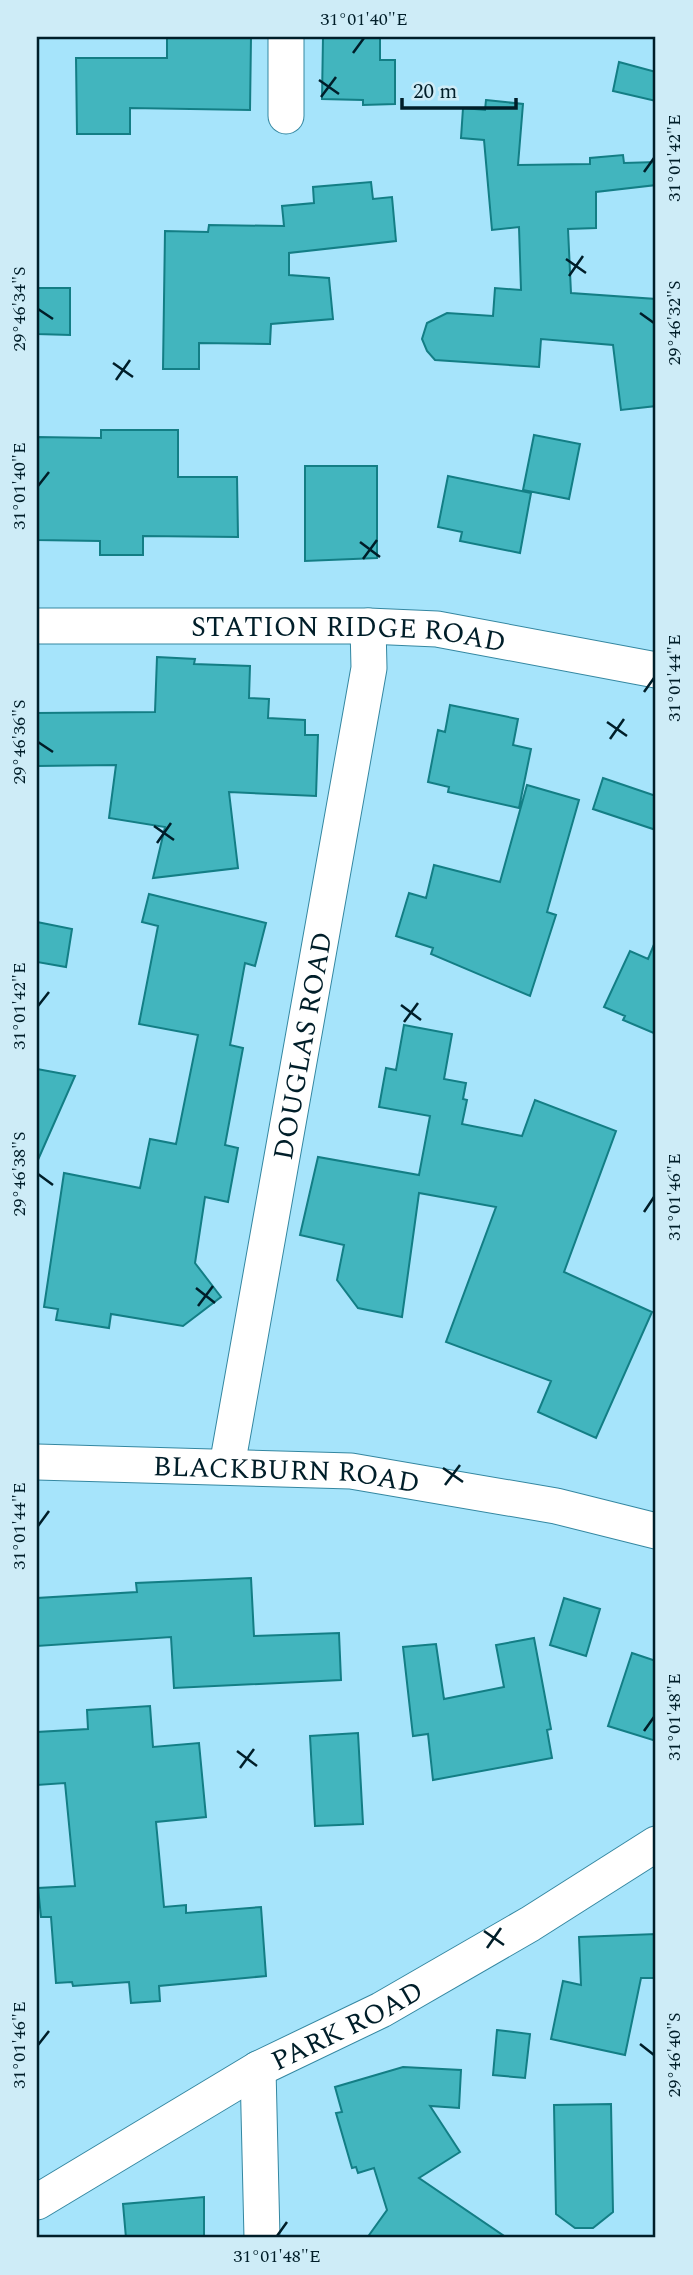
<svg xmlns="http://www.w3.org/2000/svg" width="693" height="2275" font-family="Spectral,serif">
	<rect width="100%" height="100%" fill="#a6e4fb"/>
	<path fill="#42b5be" stroke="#137e85" stroke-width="2" d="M 167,37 L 251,37 L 250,110 L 130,108 L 130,134 L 77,134 L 76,58 L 167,58 Z
		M 323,37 L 380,37 L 380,60 L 395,60 L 395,104 L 363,105 L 363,100 L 322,99 Z
		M 619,62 L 656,72 L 656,101 L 613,91 Z
		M 486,100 L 523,104 L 518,165 L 590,164 L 590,158 L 623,155 L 624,163 L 656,162 L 656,185 L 596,192 L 596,228 L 568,229 L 571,293 L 656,299 L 656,406 L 621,410 L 613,345 L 541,339 L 539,367 L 435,360 L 427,351 L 422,339 L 427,323 L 447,313 L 493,316 L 495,288 L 521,290 L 519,227 L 492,230 L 484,140 L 461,138 L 463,108 L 485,110 Z
		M 371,182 L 373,199 L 392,197 L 396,241 L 289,253 L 289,275 L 329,278 L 333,319 L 271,324 L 270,344 L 199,343 L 199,369 L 163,369 L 165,231 L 208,232 L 209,225 L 284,226 L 282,206 L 314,203 L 313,187 Z
		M 37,288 L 70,288 L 70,335 L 37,334 Z
		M 101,430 L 178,430 L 178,477 L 237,477 L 238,537 L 143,536 L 143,555 L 100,555 L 100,541 L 37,540 L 37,437 L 101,438 Z
		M 534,435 L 580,444 L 569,499 L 523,490 Z
		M 305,466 L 377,466 L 377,558 L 305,561 Z
		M 448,476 L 531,493 L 520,553 L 460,541 L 462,532 L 438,527 Z
		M 157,657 L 195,659 L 194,664 L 250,666 L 249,698 L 269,699 L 268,718 L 305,720 L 305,735 L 318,735 L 316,796 L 229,792 L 238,868 L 153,878 L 165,827 L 109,818 L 116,765 L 37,766 L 37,713 L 155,712 Z
		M 450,705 L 518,719 L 513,745 L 531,749 L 519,808 L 448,792 L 449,787 L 428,782 L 438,730 L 445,732 Z
		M 603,778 L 656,796 L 656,830 L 593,809 Z
		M 527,785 L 579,800 L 547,912 L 556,915 L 530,996 L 431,954 L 433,948 L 396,936 L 409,893 L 426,898 L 434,865 L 500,882 Z
		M 149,894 L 266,923 L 255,966 L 245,963 L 230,1045 L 243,1048 L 225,1145 L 238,1148 L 228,1202 L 205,1197 L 195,1263 L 221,1297 L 183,1326 L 111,1314 L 109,1328 L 56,1320 L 58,1309 L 44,1307 L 64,1173 L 140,1188 L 150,1139 L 176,1144 L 198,1035 L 139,1024 L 158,926 L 142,922 Z
		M 37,922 L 72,929 L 66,967 L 37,962 Z
		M 655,942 L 656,942 L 656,1034 L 623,1020 L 625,1016 L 604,1007 L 630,951 L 648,959 Z
		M 404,1025 L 452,1034 L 444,1079 L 466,1083 L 463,1099 L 467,1100 L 462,1124 L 522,1136 L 535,1100 L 616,1131 L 564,1272 L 652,1312 L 596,1438 L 538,1412 L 551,1381 L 446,1342 L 496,1207 L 419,1193 L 402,1317 L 358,1308 L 337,1280 L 344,1245 L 300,1235 L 318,1157 L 419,1175 L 430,1116 L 379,1107 L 386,1068 L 396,1070 Z
		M 37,1069 L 75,1076 L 37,1162 Z
		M 251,1578 L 254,1636 L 339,1633 L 341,1680 L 174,1688 L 171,1637 L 37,1646 L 37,1598 L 137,1592 L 136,1583 Z
		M 564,1598 L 600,1609 L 586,1656 L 550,1645 Z
		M 534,1638 L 551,1729 L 547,1730 L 552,1758 L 433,1780 L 428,1734 L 413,1736 L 403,1647 L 436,1644 L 444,1699 L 504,1687 L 496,1645 Z
		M 632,1653 L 656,1661 L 656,1741 L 608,1726 Z
		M 150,1706 L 153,1747 L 199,1743 L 206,1817 L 156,1822 L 164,1907 L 186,1905 L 186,1913 L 261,1907 L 266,1976 L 159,1986 L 160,2001 L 131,2003 L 129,1982 L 73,1986 L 72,1982 L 56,1983 L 51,1917 L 41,1917 L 38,1888 L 75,1886 L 65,1783 L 37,1785 L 37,1732 L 88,1729 L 87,1710 Z
		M 358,1733 L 363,1824 L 315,1826 L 310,1736 Z
		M 656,1934 L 656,1978 L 641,1978 L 625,2055 L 551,2039 L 563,1981 L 581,1985 L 579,1937 Z
		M 497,2030 L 530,2034 L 525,2078 L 493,2075 Z
		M 403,2067 L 461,2070 L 459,2108 L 430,2106 L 460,2152 L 419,2178 L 507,2238 L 367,2238 L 387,2210 L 374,2168 L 358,2173 L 356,2167 L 352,2168 L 336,2113 L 342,2112 L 335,2087 Z
		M 611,2104 L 613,2212 L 593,2228 L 575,2228 L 556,2214 L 554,2105 Z
		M 204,2197 L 204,2238 L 126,2238 L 123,2204 Z"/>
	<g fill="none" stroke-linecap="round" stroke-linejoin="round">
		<g stroke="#3487a1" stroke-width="37">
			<g id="minor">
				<path d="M 286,37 L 286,116"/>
				<path id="s1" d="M 37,626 L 368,626 L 437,629 L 656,670"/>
				<path id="s2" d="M 37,1462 L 351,1471 L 556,1506 L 656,1531"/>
				<path id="s3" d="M 227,1466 L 369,668 L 368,626"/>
				<path d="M 258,2069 L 262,2238"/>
				<path id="s4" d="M 37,2202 L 258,2069 L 381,2010 L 530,1924 L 656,1844"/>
			</g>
		</g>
		<use href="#minor" stroke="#fff" stroke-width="35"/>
	</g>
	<path fill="none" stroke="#001e29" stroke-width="2.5" d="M 353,53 L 364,38M 319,80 L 339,94M 321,97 L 336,77M 644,172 L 654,158M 566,259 L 586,273M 569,276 L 583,256M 38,309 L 53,319M 640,313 L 654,323M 113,363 L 133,377M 116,380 L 130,360M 38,486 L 49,472M 360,542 L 380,557M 363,559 L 377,540M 644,692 L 654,678M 607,722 L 627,736M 610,739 L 624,719M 38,742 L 53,752M 154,826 L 174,840M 157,843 L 171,823M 401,1005 L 421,1020M 38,1006 L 49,992M 404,1022 L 418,1003M 38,1174 L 53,1185M 644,1212 L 654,1197M 196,1288 L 215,1303M 198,1306 L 213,1286M 443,1468 L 463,1482M 445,1485 L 460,1465M 38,1526 L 49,1511M 644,1731 L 654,1717M 237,1751 L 257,1766M 240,1768 L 254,1749M 484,1931 L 504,1945M 487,1948 L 501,1928M 640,2044 L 654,2055M 38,2045 L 49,2031M 277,2236 L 287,2222"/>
	<g text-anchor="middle" stroke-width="5" stroke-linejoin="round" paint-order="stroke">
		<g font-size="28" fill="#001e29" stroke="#ceecf7">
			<text dy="10" stroke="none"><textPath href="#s1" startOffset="312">STATION RIDGE ROAD</textPath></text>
			<text dy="10" stroke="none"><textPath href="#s3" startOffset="427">DOUGLAS ROAD</textPath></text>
			<text dy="10" stroke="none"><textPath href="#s2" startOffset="250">BLACKBURN ROAD</textPath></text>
			<text dy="10" stroke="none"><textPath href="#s4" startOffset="357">PARK ROAD</textPath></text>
		</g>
	</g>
	<rect width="693" height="2275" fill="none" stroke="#ceecf7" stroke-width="77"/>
	<path d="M402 98v10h114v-10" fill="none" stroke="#001e29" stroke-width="3.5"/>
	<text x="413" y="98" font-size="21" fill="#001e29" stroke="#ceecf7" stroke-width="5" paint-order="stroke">20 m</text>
	<rect x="38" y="38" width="616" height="2198" fill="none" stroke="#001e29" stroke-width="2.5"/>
	<g font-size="18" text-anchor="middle" fill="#001e29">
		<text x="364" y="25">31°01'40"E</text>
		<text transform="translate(674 158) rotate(-90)" y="6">31°01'42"E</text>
		<text transform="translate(19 309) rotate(-90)" y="6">29°46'34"S</text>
		<text transform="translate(674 323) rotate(-90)" y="6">29°46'32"S</text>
		<text transform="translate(19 486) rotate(-90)" y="6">31°01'40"E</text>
		<text transform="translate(674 678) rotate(-90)" y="6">31°01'44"E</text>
		<text transform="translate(19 742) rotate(-90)" y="6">29°46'36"S</text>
		<text transform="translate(19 1006) rotate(-90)" y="6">31°01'42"E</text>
		<text transform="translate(19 1174) rotate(-90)" y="6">29°46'38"S</text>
		<text transform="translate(674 1197) rotate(-90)" y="6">31°01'46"E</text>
		<text transform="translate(19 1526) rotate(-90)" y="6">31°01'44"E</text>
		<text transform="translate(674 1717) rotate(-90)" y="6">31°01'48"E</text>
		<text transform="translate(19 2045) rotate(-90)" y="6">31°01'46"E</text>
		<text transform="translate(674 2055) rotate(-90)" y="6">29°46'40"S</text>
		<text x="277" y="2262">31°01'48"E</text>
	</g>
</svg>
